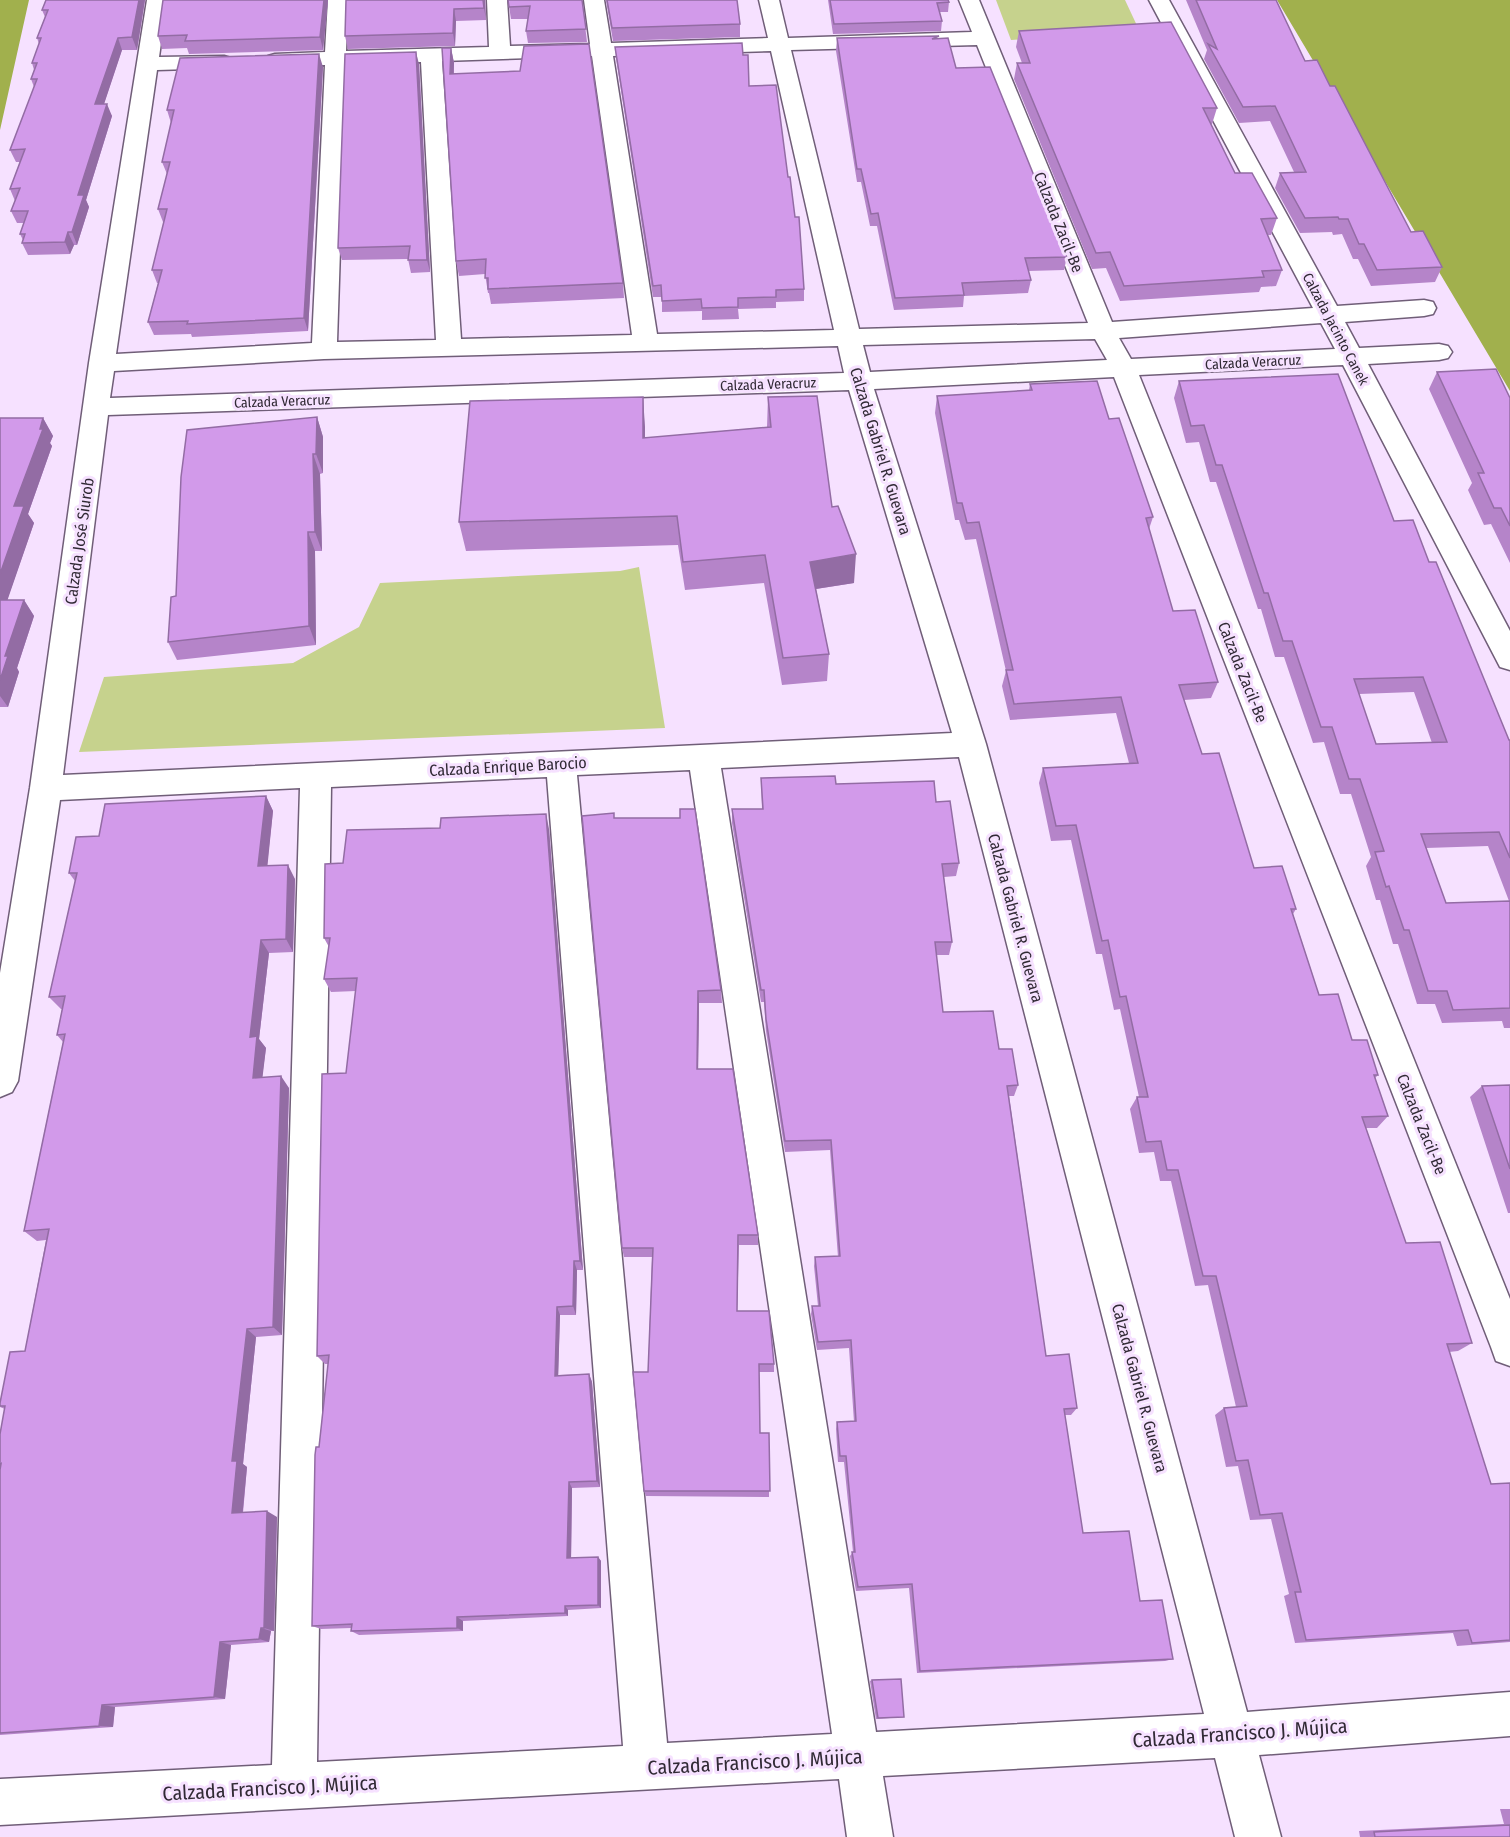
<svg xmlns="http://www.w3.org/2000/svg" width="1510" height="1837" font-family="'Fira Sans Condensed',sans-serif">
	<rect width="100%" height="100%" fill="#f6e1ff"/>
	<path fill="#c6d28d" d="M 996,0 L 1125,0 L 1140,32 L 1011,40 Z
		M 639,567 L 665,728 L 79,752 L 104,677 L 293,663 L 359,627 L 380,583 L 620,571 Z"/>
	<path fill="#a1b04d" d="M 0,0 L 29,0 L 0,130 Z
		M 1277,0 L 1510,0 L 1510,391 Z"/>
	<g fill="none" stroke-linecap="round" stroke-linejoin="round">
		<g stroke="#705e78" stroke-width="3">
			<path id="street" d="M 147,0 L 167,0 L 159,57 L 224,56 L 231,58 L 235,62 L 231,66 L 224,68 L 157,70 L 116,354 L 312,343 L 325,65 L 275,66 L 268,64 L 264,60 L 268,56 L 275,54 L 325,52 L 328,0 L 348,0 L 346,51 L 489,47 L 487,0 L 507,0 L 510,46 L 590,44 L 584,0 L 604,0 L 611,43 L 768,38 L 759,0 L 779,0 L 788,38 L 972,32 L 959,0 L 979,0 L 1112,322 L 1313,308 L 1149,0 L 1169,0 L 1337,306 L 1424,300 L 1433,302 L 1436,308 L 1433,314 L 1424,316 L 1345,322 L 1359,348 L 1439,344 L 1448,346 L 1452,352 L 1448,358 L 1439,360 L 1368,364 L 1510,631 L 1510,670 L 1500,667 L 1343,365 L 1139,375 L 1510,1299 L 1510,1366 L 1496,1361 L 1491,1347 L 1114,377 L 874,389 L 986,744 L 1247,1712 L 1510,1692 L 1510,1736 L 1259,1755 L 1281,1837 L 1235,1837 L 1215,1758 L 883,1776 L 893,1837 L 847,1837 L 839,1779 L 0,1825 L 0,1779 L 272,1765 L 300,788 L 60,800 L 18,1081 L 12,1092 L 0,1097 L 0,973 L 30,788 L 89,363 ZM 977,45 L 1088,323 L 859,329 L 791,50 ZM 771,51 L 834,330 L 657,334 L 613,56 ZM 592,56 L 632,335 L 461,339 L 442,61 ZM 421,62 L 436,340 L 337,342 L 346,64 ZM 1321,323 L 1335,349 L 1131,359 L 1119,338 ZM 1095,339 L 1107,360 L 870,372 L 863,345 ZM 838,346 L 844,373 L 110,398 L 114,371 L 324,359 ZM 849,390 L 952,733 L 63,775 L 108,415 ZM 959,757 L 1204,1714 L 876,1732 L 721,768 ZM 690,770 L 832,1734 L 667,1743 L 577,775 ZM 547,777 L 623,1746 L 317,1762 L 331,787 Z"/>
		</g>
		<use href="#street" fill="#fff" fill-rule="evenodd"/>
	</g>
	<path fill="#b584c9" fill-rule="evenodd" d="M 46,0 L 145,0 L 137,50 L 122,50 L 104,104 L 112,116 L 86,200 L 89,207 L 77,245 L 74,245 L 70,254 L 28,255 L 22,243 L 23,240 L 20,234 L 24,223 L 17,223 L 11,211 L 15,201 L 10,189 L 20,162 L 16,162 L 10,150 L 34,87 L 31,79 L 34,70 L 32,63 L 39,44 L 37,38 L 45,17 L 42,10 Z
		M 328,0 L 323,50 L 189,54 L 187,48 L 162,49 L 158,36 Z
		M 346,0 L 485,0 L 486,20 L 456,21 L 455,46 L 348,49 L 345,36 Z
		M 508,0 L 582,0 L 587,42 L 528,43 L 526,31 L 528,19 L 511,19 Z
		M 606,0 L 737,0 L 740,24 L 740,37 L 613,41 Z
		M 828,0 L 948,0 L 949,2 L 948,12 L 939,12 L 942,21 L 941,31 L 833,34 Z
		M 1186,0 L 1276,0 L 1305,61 L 1330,86 L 1411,232 L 1442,267 L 1435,282 L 1371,286 L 1358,259 L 1353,259 L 1342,234 L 1333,235 L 1332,232 L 1300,233 L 1275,188 L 1280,173 L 1294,172 L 1270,121 L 1239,123 L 1204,59 L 1207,50 Z
		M 1019,31 L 1217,108 L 1212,124 L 1211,124 L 1235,173 L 1277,218 L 1271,235 L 1267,235 L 1282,270 L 1276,286 L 1261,287 L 1259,292 L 1120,301 L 1106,268 L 1092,269 L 1014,79 L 1017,63 L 1022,63 L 1016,47 Z
		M 837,38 L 939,39 L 1067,257 L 1064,270 L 1028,271 L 1031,280 L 1028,293 L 964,296 L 963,307 L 894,310 L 877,226 L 870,226 L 861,182 L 857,182 L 836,51 Z
		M 615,47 L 743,55 L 749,86 L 788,177 L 804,289 L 804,301 L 776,302 L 776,308 L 738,309 L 739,319 L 702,320 L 702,311 L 662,312 L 662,297 L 653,297 L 616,58 Z
		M 451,48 L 454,63 L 454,74 L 623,283 L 624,298 L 491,304 L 489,293 L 488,293 L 485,274 L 459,276 L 456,261 Z
		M 419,64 L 430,272 L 411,273 L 408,259 L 342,260 L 338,248 Z
		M 323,67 L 308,331 L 192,337 L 191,334 L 154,335 L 148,322 L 158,283 L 157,283 L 152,270 L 164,222 L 163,222 L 158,209 L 167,174 L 162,162 L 171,123 L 167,110 Z
		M 1437,372 L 1510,398 L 1510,563 L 1491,524 L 1484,525 L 1468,490 L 1472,483 L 1429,389 Z
		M 1179,381 L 1394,521 L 1429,562 L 1509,740 L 1510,740 L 1510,1028 L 1504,1028 L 1502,1021 L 1442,1023 L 1435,1004 L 1417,1004 L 1398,944 L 1393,944 L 1380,900 L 1376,900 L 1366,866 L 1371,857 L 1351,794 L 1340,794 L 1324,742 L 1313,743 L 1284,657 L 1275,657 L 1261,609 L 1258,609 L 1216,482 L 1210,482 L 1199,442 L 1186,443 L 1174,398 ZM 1414,692 L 1432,743 L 1376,744 L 1359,694 ZM 1488,846 L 1509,901 L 1446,903 L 1426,848 Z
		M 1030,384 L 1109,419 L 1153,517 L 1149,529 L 1173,611 L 1218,682 L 1211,698 L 1184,700 L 1202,754 L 1254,868 L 1296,909 L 1293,914 L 1319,995 L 1378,1075 L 1375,1078 L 1388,1116 L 1377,1128 L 1366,1128 L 1406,1243 L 1472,1343 L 1458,1351 L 1449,1352 L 1491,1484 L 1510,1483 L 1510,1642 L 1457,1646 L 1453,1633 L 1295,1643 L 1284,1596 L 1289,1594 L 1271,1519 L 1250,1520 L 1238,1466 L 1226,1467 L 1215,1415 L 1224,1408 L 1236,1407 L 1208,1285 L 1195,1286 L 1171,1181 L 1160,1181 L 1154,1152 L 1139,1153 L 1130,1109 L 1137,1097 L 1139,1097 L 1120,1009 L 1114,1010 L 1102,954 L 1096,954 L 1071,840 L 1051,841 L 1039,783 L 1043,768 L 1129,763 L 1116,713 L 1010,720 L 1002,686 L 1006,671 L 976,539 L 965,540 L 959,520 L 955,520 L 935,413 L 937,396 L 1029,390 Z
		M 643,397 L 645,438 L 767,427 L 768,397 L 832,507 L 854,583 L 816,589 L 829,654 L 827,681 L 782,685 L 764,583 L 685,590 L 678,545 L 466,551 L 459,522 Z
		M 317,417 L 323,437 L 323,473 L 320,474 L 322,551 L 315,551 L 316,645 L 177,660 L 168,642 L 176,596 Z
		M 0,418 L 43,418 L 53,436 L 50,443 L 52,446 L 28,514 L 34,523 L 7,600 L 24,600 L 34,616 L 17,668 L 19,672 L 8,707 L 0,707 Z
		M 761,778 L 836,784 L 936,802 L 959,863 L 956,876 L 944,877 L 952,942 L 949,955 L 936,955 L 943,1012 L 999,1049 L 1018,1085 L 1014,1096 L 1009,1096 L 1046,1356 L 1077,1408 L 1071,1415 L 1065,1415 L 1083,1533 L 1140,1601 L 1173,1659 L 1165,1661 L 917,1673 L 909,1588 L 856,1591 L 850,1556 L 853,1552 L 844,1462 L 838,1462 L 836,1429 L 837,1422 L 854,1422 L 849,1348 L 817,1350 L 811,1314 L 812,1306 L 818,1306 L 814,1266 L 815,1257 L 838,1257 L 830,1150 L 785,1152 L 766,1031 L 764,1002 L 761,1002 L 732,823 L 732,809 L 762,809 Z
		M 266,796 L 273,811 L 267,865 L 295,879 L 293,952 L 269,953 L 259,1039 L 266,1048 L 262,1077 L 289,1088 L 282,1335 L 256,1337 L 243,1464 L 247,1467 L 243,1513 L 277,1517 L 274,1631 L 271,1631 L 269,1642 L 231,1645 L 225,1699 L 115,1707 L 113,1727 L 0,1735 L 0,1434 L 5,1409 L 0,1407 L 25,1351 L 46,1240 L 37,1241 L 24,1231 L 63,1042 L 57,1035 L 62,1009 L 61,1009 L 49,997 L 75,881 L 69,873 L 99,836 Z
		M 615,818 L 721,990 L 722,1003 L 699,1003 L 698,1069 L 758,1235 L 758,1245 L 739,1245 L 737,1311 L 774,1364 L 774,1372 L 759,1372 L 760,1433 L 769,1433 L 769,1497 L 646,1496 L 644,1491 L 648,1372 L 652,1257 L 624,1257 L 622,1248 Z
		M 549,829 L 583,1270 L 577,1270 L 576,1315 L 560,1315 L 558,1375 L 589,1374 L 592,1382 L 600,1487 L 572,1488 L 571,1558 L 598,1557 L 601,1561 L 601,1608 L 568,1610 L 568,1616 L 463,1621 L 463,1631 L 359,1635 L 351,1631 L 351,1628 L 321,1629 L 312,1626 L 319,1447 L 328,1364 L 325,1364 L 317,1356 L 356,991 L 331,992 L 324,979 L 329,947 L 324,938 L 343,863 Z
		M 1510,1085 L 1510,1213 L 1508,1213 L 1470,1097 L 1482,1086 Z
		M 872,1680 L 904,1717 L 876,1719 L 870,1681 Z
		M 1500,1809 L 1510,1809 L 1510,1837 L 1360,1837 L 1359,1831 L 1504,1824 Z"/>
	<path fill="#936ca4" d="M 139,0 L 145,0 L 137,50 L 132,37 Z
		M 324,0 L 328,0 L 323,50 L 320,37 Z
		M 483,0 L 485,0 L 486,20 L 484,8 Z
		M 454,9 L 456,21 L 455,46 L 453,33 Z
		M 118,38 L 122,50 L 100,116 L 95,104 Z
		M 451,48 L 454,63 L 453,89 L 450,74 Z
		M 416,52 L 419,64 L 430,272 L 427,260 Z
		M 319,54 L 323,67 L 308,331 L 304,318 Z
		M 107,104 L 112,116 L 86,200 L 89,207 L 77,245 L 72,232 L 78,195 Z
		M 68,232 L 74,245 L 70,254 L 65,242 Z
		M 643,397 L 645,427 L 645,467 L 643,438 Z
		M 317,417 L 323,437 L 323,473 L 316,454 Z
		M 43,418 L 53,436 L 50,443 L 52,446 L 28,514 L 34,523 L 2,616 L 0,613 L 0,574 L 14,506 Z
		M 313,454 L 320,474 L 322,551 L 315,532 Z
		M 308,532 L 315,551 L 316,645 L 309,626 Z
		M 856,554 L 854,583 L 809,590 L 810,562 Z
		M 24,600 L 34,616 L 17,668 L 19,672 L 8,707 L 0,696 L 0,680 L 5,656 Z
		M 266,796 L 273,811 L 266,880 L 258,866 Z
		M 546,814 L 549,829 L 583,1270 L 580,1261 Z
		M 288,865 L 295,879 L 293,952 L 286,939 Z
		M 261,940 L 269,953 L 259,1039 L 266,1048 L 261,1090 L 253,1078 L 250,1037 Z
		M 698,991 L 699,1003 L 698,1080 L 697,1069 Z
		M 281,1076 L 289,1088 L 282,1335 L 273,1327 Z
		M 574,1261 L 577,1270 L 576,1315 L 573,1306 Z
		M 557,1307 L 560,1315 L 558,1383 L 555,1376 Z
		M 247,1329 L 256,1337 L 243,1464 L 247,1467 L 242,1519 L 232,1513 L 232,1461 Z
		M 589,1374 L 592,1382 L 600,1487 L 597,1481 Z
		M 569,1482 L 572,1488 L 571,1563 L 567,1558 Z
		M 267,1511 L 277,1517 L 274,1631 L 264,1628 Z
		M 598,1557 L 601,1561 L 601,1608 L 598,1605 Z
		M 565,1606 L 568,1610 L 568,1616 L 565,1613 Z
		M 457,1617 L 463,1621 L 463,1631 L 457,1628 Z
		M 261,1628 L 271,1631 L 269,1642 L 259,1639 Z
		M 220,1642 L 231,1645 L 225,1699 L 214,1697 Z
		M 102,1705 L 115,1707 L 113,1727 L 99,1726 Z"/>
	<path fill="#d29aea" stroke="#936ca4" stroke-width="1.5" fill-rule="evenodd" d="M 46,0 L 139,0 L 132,37 L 118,38 L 95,104 L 107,104 L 78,195 L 84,195 L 72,232 L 68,232 L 65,242 L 22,243 L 25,234 L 20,234 L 28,211 L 11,211 L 20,188 L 10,189 L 25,149 L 10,150 L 37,79 L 31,79 L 37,63 L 32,63 L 41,38 L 37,38 L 48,10 L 42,10 Z
		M 163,0 L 324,0 L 320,37 L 185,41 L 187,35 L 158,36 Z
		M 346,0 L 483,0 L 484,8 L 454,9 L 453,33 L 345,36 Z
		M 508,0 L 582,0 L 586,29 L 526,31 L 530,6 L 509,7 Z
		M 607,0 L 737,0 L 740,24 L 612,28 Z
		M 830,0 L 948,0 L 949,2 L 937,3 L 942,21 L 834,24 Z
		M 1196,0 L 1276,0 L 1305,61 L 1317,60 L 1330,86 L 1335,86 L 1411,232 L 1423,231 L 1442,267 L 1377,270 L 1364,244 L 1359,244 L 1348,219 L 1339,219 L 1338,217 L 1305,218 L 1280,173 L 1306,172 L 1275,106 L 1243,107 L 1208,44 L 1217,49 Z
		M 1171,22 L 1217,108 L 1203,108 L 1235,173 L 1252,173 L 1277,218 L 1261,219 L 1282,270 L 1262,271 L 1264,277 L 1124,286 L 1110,252 L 1096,253 L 1017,63 L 1030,63 L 1019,31 Z
		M 939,36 L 932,39 L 948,38 L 956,68 L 990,67 L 1067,257 L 1025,258 L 1031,280 L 962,283 L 964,295 L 895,298 L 878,213 L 871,214 L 861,169 L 857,169 L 837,38 Z
		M 742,43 L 743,55 L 748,55 L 749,86 L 776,85 L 788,177 L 790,177 L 795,217 L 799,217 L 804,289 L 776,290 L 776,297 L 738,298 L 738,307 L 702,308 L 701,299 L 662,301 L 661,285 L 653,286 L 615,47 Z
		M 589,44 L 623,283 L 488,289 L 488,278 L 485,278 L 486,259 L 456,261 L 442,48 L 451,48 L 450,74 L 520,71 L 524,46 Z
		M 416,52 L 427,260 L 408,260 L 410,246 L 338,248 L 345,54 Z
		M 319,54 L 304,318 L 187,324 L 188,321 L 148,322 L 162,270 L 152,270 L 167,209 L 158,209 L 170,162 L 162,162 L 174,110 L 167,110 L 180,58 Z
		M 1496,369 L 1510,398 L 1510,526 L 1501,508 L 1494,508 L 1478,473 L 1484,473 L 1437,372 Z
		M 1338,374 L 1394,521 L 1413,520 L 1429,562 L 1436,562 L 1509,740 L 1510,740 L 1510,858 L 1499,832 L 1421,834 L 1446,903 L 1510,901 L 1510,1008 L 1453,1010 L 1447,991 L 1428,991 L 1409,930 L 1404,930 L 1389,886 L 1386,887 L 1375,852 L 1384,851 L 1360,779 L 1349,779 L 1332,727 L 1321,727 L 1292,641 L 1283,641 L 1268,593 L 1264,593 L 1222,465 L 1216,465 L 1204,425 L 1191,426 L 1179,381 ZM 1423,677 L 1447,742 L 1376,744 L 1354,679 Z
		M 1097,381 L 1109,419 L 1119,418 L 1153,517 L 1146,518 L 1173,611 L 1195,610 L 1218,682 L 1179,685 L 1202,754 L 1219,753 L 1254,868 L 1282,866 L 1296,909 L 1291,909 L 1319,995 L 1338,994 L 1352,1040 L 1367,1040 L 1378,1075 L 1374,1075 L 1388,1116 L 1362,1117 L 1406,1243 L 1440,1242 L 1472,1343 L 1447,1344 L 1491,1484 L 1510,1483 L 1510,1640 L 1472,1643 L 1468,1630 L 1306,1640 L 1295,1592 L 1301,1592 L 1282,1513 L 1260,1515 L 1248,1460 L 1236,1461 L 1224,1408 L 1247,1406 L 1216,1276 L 1203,1276 L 1178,1170 L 1167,1170 L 1161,1141 L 1146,1142 L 1137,1097 L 1148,1097 L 1126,996 L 1120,997 L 1108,940 L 1102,941 L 1076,825 L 1056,826 L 1043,768 L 1138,763 L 1121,697 L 1014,704 L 1006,670 L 1013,670 L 979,522 L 967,523 L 962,503 L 957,503 L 937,396 L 1032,390 L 1030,384 Z
		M 817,396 L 832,507 L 838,506 L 856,554 L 810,562 L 829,654 L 783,658 L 765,555 L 683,562 L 677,516 L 459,522 L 470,401 L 643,397 L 643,438 L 771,427 L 768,397 Z
		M 317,417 L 316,454 L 313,454 L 315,532 L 308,532 L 309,626 L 168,642 L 171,597 L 176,596 L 181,477 L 187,430 Z
		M 0,418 L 43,418 L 40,429 L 43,429 L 14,506 L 24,506 L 0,574 Z
		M 0,600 L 24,600 L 5,656 L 8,656 L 0,680 Z
		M 835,776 L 836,784 L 934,781 L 936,802 L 950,801 L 959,863 L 942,864 L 952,942 L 935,942 L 943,1012 L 993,1011 L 999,1049 L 1012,1049 L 1018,1085 L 1007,1086 L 1046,1356 L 1069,1354 L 1077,1408 L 1064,1409 L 1083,1533 L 1129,1531 L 1140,1601 L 1162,1600 L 1173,1659 L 920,1671 L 912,1584 L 858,1587 L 852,1552 L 855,1552 L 846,1456 L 840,1456 L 837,1422 L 856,1421 L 851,1340 L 818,1342 L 812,1306 L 820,1306 L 815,1257 L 840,1256 L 831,1140 L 785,1141 L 766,1019 L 764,990 L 761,990 L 732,809 L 763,809 L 761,778 Z
		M 266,796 L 258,866 L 288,865 L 286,939 L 261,940 L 250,1037 L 257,1036 L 253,1078 L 281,1076 L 273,1327 L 247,1329 L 232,1461 L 237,1461 L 232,1513 L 267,1511 L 264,1628 L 261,1628 L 259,1639 L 220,1642 L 214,1697 L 102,1705 L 99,1726 L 0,1733 L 0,1470 L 1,1464 L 0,1465 L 0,1434 L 5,1406 L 0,1406 L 0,1403 L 10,1352 L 25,1351 L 49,1229 L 24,1231 L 65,1034 L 57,1035 L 65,996 L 49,997 L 77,873 L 69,873 L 76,837 L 99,836 L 105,804 Z
		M 680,809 L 695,809 L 721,990 L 698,991 L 697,1069 L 733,1069 L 758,1235 L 738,1235 L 737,1311 L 769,1311 L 774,1364 L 759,1364 L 760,1433 L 769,1433 L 770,1491 L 644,1491 L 633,1372 L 648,1372 L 653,1248 L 622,1248 L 582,816 L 614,813 L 614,818 L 680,818 Z
		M 546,814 L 580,1261 L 574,1261 L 573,1306 L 557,1307 L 555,1376 L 589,1374 L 597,1481 L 569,1482 L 567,1558 L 598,1557 L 598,1605 L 565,1606 L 565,1613 L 457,1617 L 457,1628 L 351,1631 L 352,1624 L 312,1626 L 315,1455 L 316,1447 L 319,1447 L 329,1355 L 317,1356 L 322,1074 L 346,1073 L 357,978 L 324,979 L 330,938 L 324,938 L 325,864 L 343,863 L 347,830 L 440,828 L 441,818 Z
		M 1510,1085 L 1510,1169 L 1482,1086 Z
		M 901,1679 L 904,1717 L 878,1718 L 872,1680 Z
		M 1510,1825 L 1510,1837 L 1375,1837 L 1374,1832 Z"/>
	<g text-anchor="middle" stroke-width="6" stroke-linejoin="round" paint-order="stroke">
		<g font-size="14" fill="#312a35" stroke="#f6e1ff">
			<text transform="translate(1336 329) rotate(62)" y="5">Calzada Jacinto Canek</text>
			<text transform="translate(1253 362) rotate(-3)" y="5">Calzada Veracruz</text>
			<text transform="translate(768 384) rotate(-2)" y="5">Calzada Veracruz</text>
			<text transform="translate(282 401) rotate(-2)" y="5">Calzada Veracruz</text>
		</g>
		<g font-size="16" fill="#312a35" stroke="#f6e1ff">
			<text transform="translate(1059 222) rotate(68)" y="6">Calzada Zacil-Be</text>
			<text transform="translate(881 451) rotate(73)" y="6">Calzada Gabriel R. Guevara</text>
			<text transform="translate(79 541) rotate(-82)" y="6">Calzada José Siurob</text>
			<text transform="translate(1243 672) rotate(68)" y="6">Calzada Zacil-Be</text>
			<text transform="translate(508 766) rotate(-3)" y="6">Calzada Enrique Barocio</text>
			<text transform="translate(1016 918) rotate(75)" y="6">Calzada Gabriel R. Guevara</text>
			<text transform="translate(1422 1124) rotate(68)" y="6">Calzada Zacil-Be</text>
			<text transform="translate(1140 1388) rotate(75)" y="6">Calzada Gabriel R. Guevara</text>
		</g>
		<g font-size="20" fill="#312a35" stroke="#f6e1ff">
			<text transform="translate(1240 1733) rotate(-4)" y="7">Calzada Francisco J. Mújica</text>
			<text transform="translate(755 1762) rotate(-3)" y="7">Calzada Francisco J. Mújica</text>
			<text transform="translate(270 1788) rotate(-3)" y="7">Calzada Francisco J. Mújica</text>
		</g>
	</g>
</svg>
